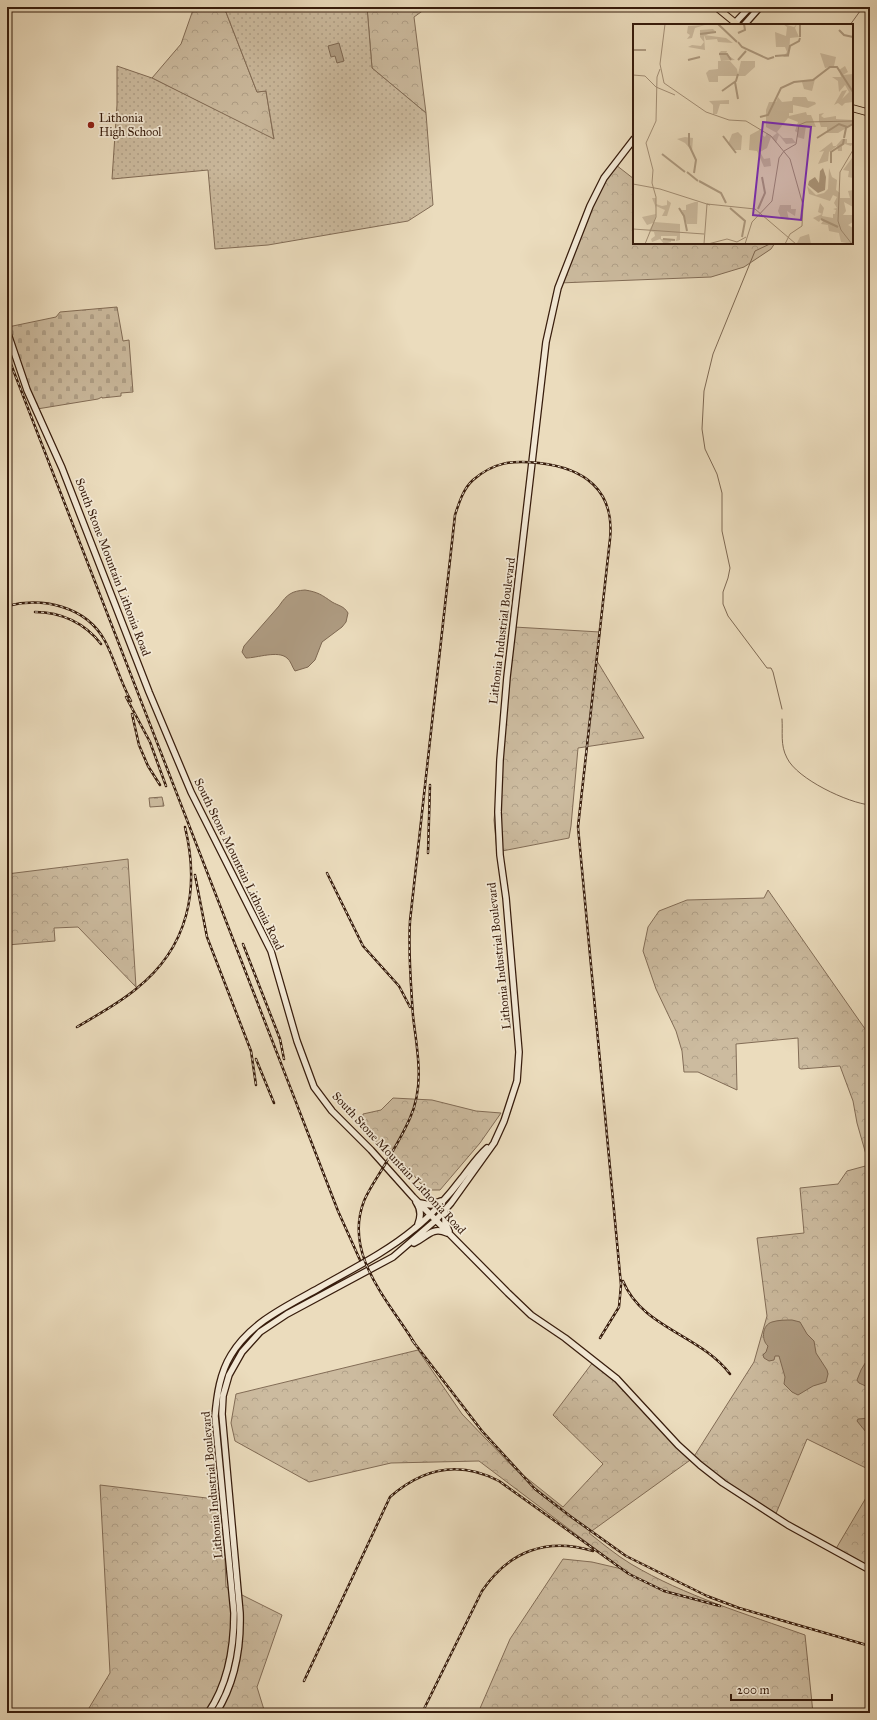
<svg xmlns="http://www.w3.org/2000/svg" width="877" height="1720" font-family="'IM FELL Great Primer',serif">
	<defs>
		<pattern id="forest-crowns" width="20" height="18" patternUnits="userSpaceOnUse"><rect width="20" height="18" fill="#ccbb9f"/><path d="M2 6a3 3 0 1 1 6 0M12 15a3 3 0 1 1 6 0" fill="none" stroke="#b0a088"/></pattern>
		<pattern id="cemetery-stones" width="16" height="16" patternUnits="userSpaceOnUse"><rect width="16" height="16" fill="#ccbb9f"/><path d="M2 7V4a2 2 0 0 1 4 0v3zM10 15v-3a2 2 0 0 1 4 0v3z" fill="#b0a088"/></pattern>
		<pattern id="park-dots" width="8" height="8" patternUnits="userSpaceOnUse"><rect width="8" height="8" fill="#ccbb9f"/><path d="M2 2h.1M6 6h.1" fill="none" stroke="#b0a088" stroke-width="1.8" stroke-linecap="round"/></pattern>
	</defs>
	<rect width="100%" height="100%" fill="#ebdcbd"/>
	<filter id="stains"><feTurbulence type="fractalNoise" baseFrequency=".005" numOctaves="4"/><feColorMatrix values="0 0 0 0 .2 0 0 0 0 .09 0 0 0 0 .02 0 0 0 .5 -.17"/></filter>
	<radialGradient id="worn" r=".72"><stop offset=".6" stop-color="#630" stop-opacity="0"/><stop offset="1" stop-color="#630" stop-opacity=".3"/></radialGradient>
	<path fill="url(#forest-crowns)" stroke="#826c56" d="M 194,7 L 224,7 L 257,92 L 266,91 L 274,140 L 152,78 L 181,44 Z
		M 367,7 L 428,7 L 414,17 L 426,113 L 372,68 Z
		M 616,165 L 634,179 L 634,243 L 775,243 L 771,249 L 744,267 L 711,277 L 559,283 L 592,198 Z
		M 514,627 L 600,632 L 597,661 L 644,738 L 578,748 L 571,826 L 569,838 L 497,852 L 494,820 Z
		M 128,859 L 136,987 L 78,927 L 54,928 L 55,941 L 7,945 L 7,874 Z
		M 768,890 L 870,1036 L 870,1470 L 807,1439 L 775,1516 L 693,1458 L 589,1533 C 602,1543 616,1555 631,1564 C 685,1596 746,1614 805,1635 L 813,1713 L 478,1713 L 510,1639 L 563,1559 L 592,1562 L 622,1569 L 479,1461 L 391,1463 L 309,1482 L 235,1441 L 231,1423 L 236,1394 L 418,1350 L 462,1414 L 513,1467 L 563,1507 L 603,1464 L 553,1415 L 593,1362 L 620,1380 L 693,1458 L 754,1362 L 767,1316 L 757,1238 L 804,1233 L 800,1188 L 838,1184 L 847,1171 L 869,1165 L 857,1123 L 853,1101 L 840,1066 L 801,1069 L 799,1068 L 798,1038 L 736,1044 L 737,1090 L 698,1072 L 684,1072 L 682,1051 L 676,1031 L 656,989 L 643,951 L 648,927 L 659,911 L 687,900 L 764,898 Z
		M 393,1098 L 432,1100 L 476,1111 L 501,1113 L 480,1143 L 440,1190 L 430,1190 L 420,1183 L 408,1168 L 384,1150 L 363,1128 L 363,1114 L 381,1110 Z
		M 100,1485 L 223,1500 L 226,1587 L 282,1615 L 257,1687 L 265,1713 L 86,1713 L 110,1673 Z
		M 870,1491 L 870,1570 L 834,1552 Z"/>
	<path fill="url(#cemetery-stones)" stroke="#826c56" d="M 117,307 L 123,341 L 129,340 L 133,392 L 121,393 L 121,396 L 102,398 L 102,397 L 98,399 L 37,409 L 26,380 L 8,327 L 56,317 L 60,312 Z
		M 162,797 L 164,806 L 150,807 L 149,798 Z"/>
	<path fill="url(#park-dots)" stroke="#826c56" d="M 224,7 L 367,7 L 372,68 L 426,113 L 433,205 L 408,221 L 268,245 L 215,249 L 208,170 L 112,179 L 117,105 L 117,66 L 152,78 L 274,139 L 266,91 L 257,92 Z"/>
	<path fill="#ae9b81" stroke="#7e6852" d="M 339,43 L 344,61 L 337,63 L 335,56 L 331,57 L 328,46 Z
		M 305,590 C 318,592 322,595 332,602 C 339,606 344,606 348,613 L 346,622 L 342,627 L 322,642 L 315,660 L 308,667 L 295,671 C 292,667 291,661 287,658 C 278,650 257,658 246,658 L 242,652 L 244,646 L 279,606 C 287,594 292,591 305,590 Z
		M 792,1320 L 800,1322 L 807,1334 L 814,1341 L 816,1353 L 827,1370 L 828,1374 L 826,1382 L 813,1386 L 798,1395 L 792,1392 L 784,1384 L 785,1377 L 779,1356 L 775,1356 L 774,1360 L 769,1361 L 764,1358 L 763,1355 L 766,1352 L 768,1346 C 761,1340 762,1325 772,1322 C 778,1320 786,1320 792,1320 Z
		M 870,1355 L 870,1388 L 859,1383 L 857,1380 L 861,1370 Z
		M 870,1418 L 870,1437 L 857,1421 L 858,1419 Z"/>
	<g fill="none" stroke-linecap="round" stroke-linejoin="round">
		<path stroke="#7e6852" stroke-width="1" d="M 850,25 L 863,7
			M 772,243 L 755,251 L 713,354 L 704,391 L 702,429 L 705,449 L 717,474 L 722,493 L 722,531 L 730,568 L 728,578 L 723,592 L 723,604 L 728,616 L 767,668 L 771,668 L 773,672 L 782,709
			M 782,719 C 783,732 780,745 787,758 C 797,779 848,803 870,805"/>
		<g stroke="#371c0c" stroke-width="8">
			<path id="secondary" d="M 733,25 L 750,7
				M 744,25 L 760,7
				M 7,331 L 27,390 L 62,468 L 149,692 L 191,792 L 271,951 L 297,1041 L 314,1087 L 332,1111 L 371,1150 L 413,1197 L 508,1293 L 531,1315 L 565,1338 L 617,1379 L 678,1445 L 700,1465 L 723,1483 L 788,1525 L 870,1570
				M 416,1202 C 421,1209 421,1217 418,1224
				M 420,1203 L 431,1205 L 441,1201
				M 445,1210 L 445,1222 L 449,1231
				M 414,1243 C 427,1237 432,1226 447,1233
				M 208,1713 C 228,1684 234,1648 234,1613 L 215,1416 C 217,1394 220,1373 231,1355 C 251,1322 287,1306 319,1288 C 352,1269 385,1253 414,1229 C 430,1217 450,1194 462,1178 C 470,1168 477,1157 487,1148
				M 216,1713 C 235,1683 241,1648 240,1613 L 222,1414 L 223,1396 L 229,1375 L 242,1352 L 260,1332 L 287,1314 L 393,1257 L 436,1220 L 451,1203 L 494,1143 L 504,1121 L 517,1081 L 519,1052 L 506,898 L 500,855 L 498,812 L 500,760 L 507,677 L 546,342 L 558,288 L 590,206 L 604,178 L 634,139"/>
		</g>
		<g stroke="#371c0c" stroke-width="8">
			<path id="primary" d="M 716,7 L 738,25
				M 852,108 L 870,113"/>
		</g>
		<use href="#secondary" stroke="#f2e8d4" stroke-width="5.5"/>
		<use href="#primary" stroke="#ebdcbd" stroke-width="6"/>
		<g stroke="#371c0c" stroke-width="2.5">
			<path id="rail" d="M 7,354 L 338,1211 L 360,1260
				M 7,606 C 43,597 86,606 105,641 C 115,660 120,681 131,701
				M 35,612 C 61,612 85,623 101,644
				M 126,697 L 150,742 L 166,786
				M 132,714 L 139,745 L 148,766 L 160,785
				M 428,853 L 430,785
				M 327,873 L 363,946 L 399,986 L 410,1007
				M 195,875 L 207,937 L 251,1051 L 256,1085
				M 243,944 L 280,1039 L 284,1059
				M 77,1027 C 97,1015 118,1004 136,989 C 189,947 200,889 185,827
				M 256,1059 L 274,1103
				M 623,1281 C 642,1328 701,1335 730,1374
				M 412,1340 L 482,1431 L 535,1489 L 570,1516 L 626,1556 L 707,1596 L 739,1608 L 870,1646
				M 415,1344 C 389,1301 343,1255 364,1201 C 369,1189 377,1178 384,1166 C 393,1151 403,1134 410,1118 C 425,1085 417,1050 413,1016 C 411,984 408,953 410,921 L 455,515 C 459,503 463,489 473,480 C 494,462 512,460 539,463 C 584,468 615,490 610,539 L 578,827 L 621,1285 L 619,1307 L 600,1338
				M 304,1681 L 390,1497 C 423,1468 459,1460 499,1481 L 629,1574 L 664,1591 L 720,1606
				M 422,1713 L 482,1591 C 509,1551 547,1537 593,1551"/>
		</g>
		<use href="#rail" stroke="#f2e8d4" stroke-width="1" stroke-dasharray="3" stroke-linecap="butt"/>
	</g>
	<circle fill="#8f2418" stroke="#f2e8d4" stroke-width="1.5" cx="91" cy="125" r="4"/>
	<g text-anchor="middle" stroke-width="3.5" stroke-linejoin="round" paint-order="stroke">
		<g font-size="12" fill="#371c0c" stroke="#f2e8d4" text-anchor="start">
			<text x="99" y="122">Lithonia<tspan x="99" dy="14">High School</tspan></text>
		</g>
		<g font-size="12" fill="#371c0c" stroke="#f2e8d4">
			<text transform="translate(113 567) rotate(69)" y="4">South Stone Mountain Lithonia Road</text>
			<text transform="translate(502 631) rotate(-83)" y="4">Lithonia Industrial Boulevard</text>
			<text transform="translate(239 864) rotate(64)" y="4">South Stone Mountain Lithonia Road</text>
			<text transform="translate(499 956) rotate(-96)" y="4">Lithonia Industrial Boulevard</text>
			<text transform="translate(399 1163) rotate(47)" y="4">South Stone Mountain Lithonia Road</text>
			<text transform="translate(212 1485) rotate(-95)" y="4">Lithonia Industrial Boulevard</text>
		</g>
	</g>
	<g transform="translate(633 24)">
		<rect width="220" height="220" fill="#ebdcbd"/>
		<path d="M 72,1 L 62,4 L 59,14 L 54,15 L 57,11 L 54,9 L 55,2 ZM 80,5 L 82,7 L 71,12 L 72,26 L 55,23 L 59,21 L 68,22 L 71,18 L 67,13 L 67,6 ZM 85,37 L 97,37 L 104,45 L 105,50 L 108,37 L 122,37 L 122,43 L 112,52 L 85,52 L 85,58 L 76,58 L 73,49 L 76,46 L 85,45 Z" fill="#ccbb9f"/>
		<path d="M 150,0 L 161,3 L 164,0 L 162,4 L 166,13 L 157,14 L 156,33 L 150,33 L 154,28 L 152,23 L 143,23 L 142,8 L 153,12 L 154,3 ZM 71,11 L 93,14 L 100,19 L 85,18 L 84,15 L 73,16 ZM 88,27 L 94,27 L 93,30 L 102,36 L 88,37 L 86,29 ZM 187,29 L 203,33 L 201,42 L 192,44 ZM 212,42 L 215,48 L 210,51 L 220,50 L 220,78 L 212,79 L 209,82 L 205,79 L 201,81 L 209,67 L 214,66 L 209,75 L 216,68 L 212,61 L 206,68 L 205,57 L 199,53 L 208,53 L 206,46 ZM 182,55 L 179,67 L 171,65 L 169,58 ZM 145,73 L 149,78 L 159,77 L 160,73 L 173,73 L 175,77 L 182,78 L 183,80 L 175,84 L 160,81 L 160,89 L 156,89 L 156,92 L 173,88 L 174,91 L 178,91 L 183,103 L 173,102 L 171,115 L 164,113 L 165,109 L 162,107 L 165,98 L 155,94 L 144,108 L 150,114 L 159,114 L 163,119 L 153,120 L 146,111 L 143,119 L 138,113 L 134,124 L 127,128 L 131,135 L 137,134 L 138,142 L 131,143 L 124,127 L 116,126 L 117,111 L 128,105 L 131,107 L 129,111 L 132,113 L 134,109 L 139,113 L 144,109 L 133,103 L 133,86 L 136,78 L 143,78 ZM 96,76 L 96,80 L 87,80 L 84,90 L 80,90 L 80,81 L 76,77 ZM 191,89 L 188,92 L 191,94 L 203,92 L 203,95 L 220,96 L 220,100 L 205,109 L 194,109 L 194,103 L 188,103 L 186,97 L 186,90 ZM 52,113 L 60,114 L 59,127 L 52,119 L 44,115 ZM 209,115 L 214,115 L 214,119 L 220,119 L 218,122 L 212,120 L 209,122 L 209,127 L 205,127 L 204,122 L 196,128 L 195,137 L 185,140 L 191,127 L 186,128 L 199,118 L 200,122 L 203,122 ZM 219,134 L 220,134 L 220,154 L 215,153 L 216,147 L 210,146 ZM 196,144 L 199,153 L 204,156 L 203,166 L 207,169 L 207,174 L 217,174 L 215,167 L 220,166 L 220,183 L 211,178 L 213,187 L 210,191 L 219,191 L 220,198 L 215,201 L 220,204 L 220,220 L 208,218 L 206,209 L 196,207 L 195,201 L 188,200 L 190,197 L 188,195 L 186,198 L 180,194 L 189,190 L 185,188 L 187,179 L 191,184 L 189,192 L 200,194 L 200,190 L 202,190 L 203,186 L 200,185 L 204,184 L 201,179 L 204,173 L 200,171 L 197,177 L 176,170 L 174,162 L 183,171 L 191,169 L 195,165 ZM 19,174 L 23,174 L 23,180 L 29,182 L 34,181 L 34,176 L 38,179 L 34,192 L 29,192 L 32,186 L 23,182 L 23,184 ZM 23,190 L 21,198 L 47,200 L 47,216 L 43,217 L 44,212 L 28,212 L 28,215 L 38,216 L 38,218 L 31,220 L 27,215 L 19,218 L 18,215 L 22,212 L 21,208 L 16,207 L 20,199 L 14,201 L 9,193 ZM 176,210 L 178,220 L 164,219 L 167,213 Z" fill="#ccbb9f"/>
		<path d="M 105,108 L 109,112 L 108,126 L 101,126 L 95,120 L 99,110 ZM 62,178 L 65,178 L 64,200 L 54,200 L 49,186 L 53,186 L 53,181 ZM 147,181 L 158,181 L 158,185 L 163,185 L 162,192 L 154,187 L 156,196 L 148,194 L 145,187 Z" fill="#ccbb9f"/>
		<path d="M 190,144 L 193,153 L 192,166 L 185,169 L 175,161 L 176,157 L 182,153 L 186,159 L 187,147 Z" fill="#ae9b81"/>
		<path fill="none" stroke="#ae9b81" stroke-width="2" d="M 85,0 L 104,18M 206,6 L 211,11 L 220,13M 105,9 L 112,6 L 111,0M 67,10 L 83,8M 167,13 L 167,0M 105,18 L 109,23 L 135,35 L 141,33M 0,26 L 13,26M 86,30 L 94,30 L 98,36M 142,32 L 155,31 L 157,22 L 166,17 L 167,14M 55,36 L 67,33M 105,36 L 113,27M 102,58 L 105,75M 89,67 L 103,57 L 105,50M 127,93 L 135,91 L 148,64 L 161,58 L 180,56 L 197,43 L 204,43 L 220,68M 56,109 L 56,121 L 63,136 L 61,149M 90,112 L 103,129M 184,114 L 206,100 L 214,103M 211,114 L 213,104 L 220,100M 29,130 L 52,148M 198,139 L 198,128 L 210,120 L 211,115M 54,148 L 65,157M 66,157 L 88,169 L 93,179M 46,184 L 51,192 L 54,207M 97,184 L 112,197 L 109,213M 125,185 L 132,169 L 129,153M 188,195 L 205,203M 30,215 L 42,216"/>
		<path fill="none" stroke="#a38f76" stroke-width="1" d="M 32,0 L 27,40 L 31,59 L 73,88 L 96,96 L 113,97 L 138,112 L 157,135 L 170,181 L 169,202M 0,51 L 12,52 L 23,63 L 42,71M 0,160 L 27,165 L 77,181M 74,180 L 122,185 L 163,220M 0,205 L 71,210M 12,220 L 23,193 L 23,173 L 19,159 L 20,146 L 13,119 L 23,97 L 24,53 L 27,45M 71,220 L 74,180M 75,220 L 94,215 L 104,218 L 113,213M 112,220 L 119,198 L 139,177 L 146,134 L 151,127 L 163,120 L 166,101 L 173,98 L 220,97M 152,220 L 157,210 L 169,202M 219,220 L 208,206 L 205,197 L 207,148 L 220,126"/>
		<path fill="#7b2cbf" fill-opacity="0.15" stroke="#7b2cbf" stroke-width="2" d="M 130,98 L 178,103 L 168,196 L 120,191 Z"/>
		<rect width="220" height="220" fill="none" stroke="#371c0c" stroke-width="2"/>
	</g>
	<rect width="877" height="1720" fill="none" stroke="#ebdcbd" stroke-width="24"/>
	<rect x="8" y="8" width="861" height="1704" fill="none" stroke="#371c0c" stroke-width="2"/>
	<rect x="12" y="12" width="853" height="1696" fill="none" stroke="#371c0c"/>
	<path d="M731 1694v6h101v-6" fill="none" stroke="#371c0c" stroke-width="2"/>
	<text x="737" y="1694" font-size="12" fill="#371c0c" stroke="#f2e8d4" stroke-width="3" paint-order="stroke">200 m</text>
	<rect width="100%" height="100%" filter="url(#stains)"/>
	<rect width="100%" height="100%" fill="url(#worn)"/>
</svg>
